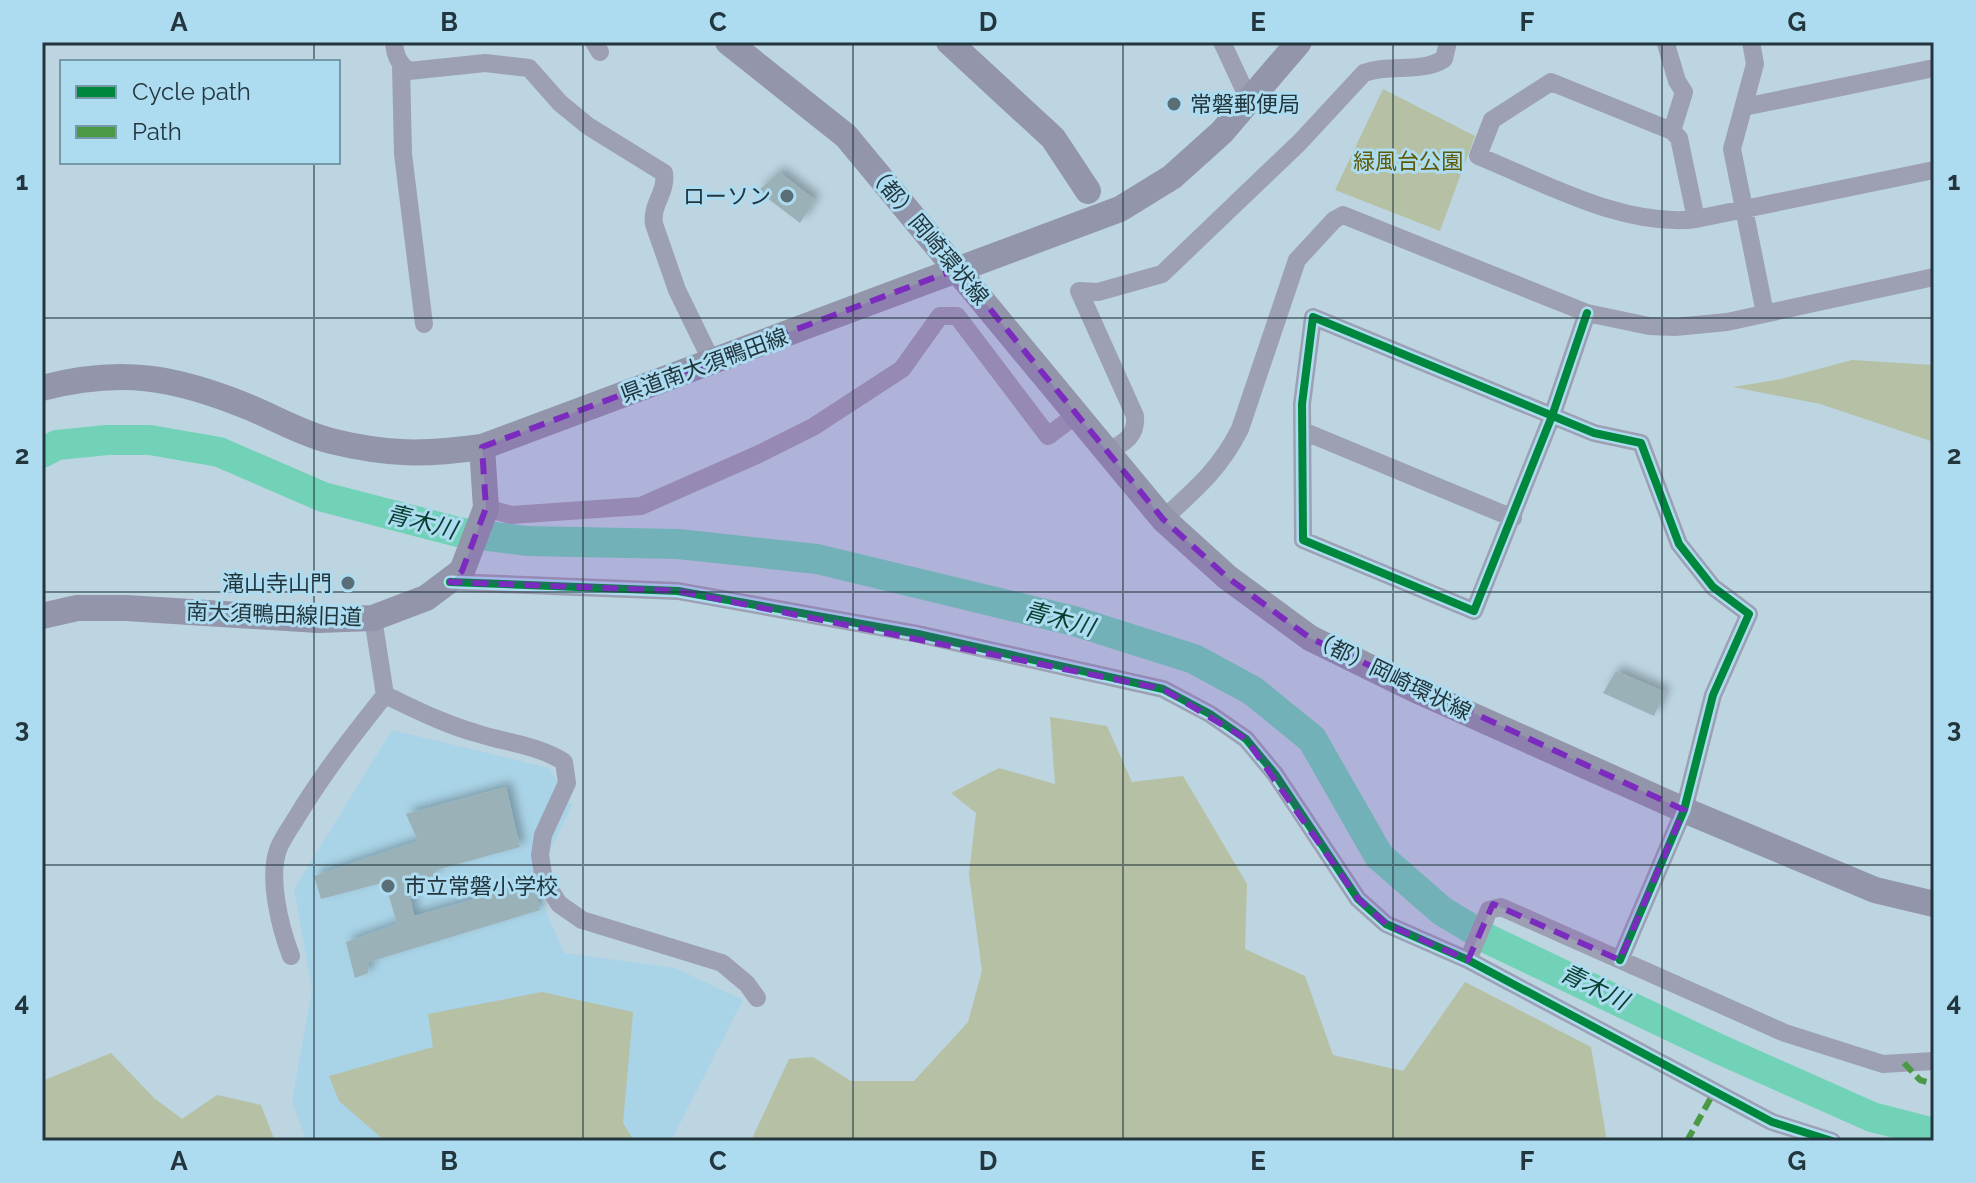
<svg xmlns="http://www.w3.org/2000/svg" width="1976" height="1183" font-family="Raleway,'Noto Sans JP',sans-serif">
	<defs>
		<filter id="shadow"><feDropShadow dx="5.5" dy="-5.5" stdDeviation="4" flood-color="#0004"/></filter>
	</defs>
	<rect width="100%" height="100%" fill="#bcd5e1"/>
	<path fill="#a9d3e6" d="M 392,730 L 549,768 L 572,806 L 534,883 L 564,953 L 675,968 L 743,1000 L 671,1141 L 306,1141 L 292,1101 L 312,990 L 294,889 Z"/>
	<path fill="#b5c0a4" d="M 1383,89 L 1475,136 L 1440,231 L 1335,190 Z
		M 1852,360 L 1934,365 L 1934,442 L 1820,404 L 1733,387 L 1781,379 Z
		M 1050,717 L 1107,726 L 1132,782 L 1183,776 L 1247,884 L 1245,949 L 1305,976 L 1333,1055 L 1403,1071 L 1465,982 L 1591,1047 L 1607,1141 L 751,1141 L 789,1059 L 813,1057 L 851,1081 L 914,1081 L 968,1022 L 982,971 L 969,874 L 976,813 L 951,793 L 999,768 L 1055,784 Z
		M 542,992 L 633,1012 L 623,1123 L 634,1141 L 385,1141 L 339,1101 L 329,1076 L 433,1047 L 428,1014 Z
		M 111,1053 L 154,1098 L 182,1119 L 217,1095 L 261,1105 L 275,1141 L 42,1141 L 42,1081 Z"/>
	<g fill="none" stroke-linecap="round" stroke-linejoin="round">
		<path stroke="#71d2b7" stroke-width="30" d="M 42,453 L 57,445 L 107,440 L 150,440 L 219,452 L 323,497 L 458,532 L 527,541 L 678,544 L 817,559 L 1074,621 L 1194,659 L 1253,691 L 1312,739 L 1379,856 L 1442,911 L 1490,940 L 1719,1049 L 1872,1117 L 1934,1133"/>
	</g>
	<path fill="#9bb1b8" filter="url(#shadow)" d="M 779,172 L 815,200 L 800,223 L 758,191 Z
		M 1616,671 L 1665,692 L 1654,716 L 1603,693 Z
		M 506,787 L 520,847 L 436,870 L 434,876 L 407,882 L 414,916 L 533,883 L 540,910 L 369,962 L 368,973 L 355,978 L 346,942 L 397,924 L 385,882 L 321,899 L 314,876 L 418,841 L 406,814 Z"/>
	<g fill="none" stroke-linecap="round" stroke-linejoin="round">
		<path stroke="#9da0b2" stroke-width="18" d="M 394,42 C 395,55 398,63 409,71 L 485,63 L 529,68 L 560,103 L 588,126 L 664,173 C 667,193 651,204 654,224 L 677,290 L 712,362
			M 594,42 L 600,52
			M 1222,42 L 1249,100
			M 1668,42 L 1666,44 L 1677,81 L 1684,92 L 1672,131
			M 1751,42 L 1755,64 L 1732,149 L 1765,313
			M 401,65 L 403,154 L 424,324
			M 1744,107 L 1934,68
			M 1696,219 L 1679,138 L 1672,131 L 1551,82 L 1492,120 L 1478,156 C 1545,183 1624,228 1696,219 L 1934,170
			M 1587,313 L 1552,416 L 1474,611 L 1303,540 L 1302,404 L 1313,317 L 1594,433 L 1641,443 L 1679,544 L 1713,587 L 1749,614 L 1713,695 L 1684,810 L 1620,960
			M 1303,431 L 1513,518
			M 1106,453 C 1123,443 1137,437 1135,416 L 1079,291 L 1098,292 L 1162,274 L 1300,142 L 1364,73 C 1390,63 1420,74 1444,59 L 1448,42
			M 486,508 L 511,515 L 641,506 L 759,454 L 813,427 L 902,369 L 940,316 L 957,316 L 1048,436 L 1076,415
			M 1163,519 C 1195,490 1220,469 1240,429 L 1297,260 L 1334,220 L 1343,215 L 1587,313 L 1649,326 L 1675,327 L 1727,322 L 1934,277
			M 450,582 L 678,591 L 918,634 L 1163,689 L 1210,714 L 1246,739 L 1275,774 L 1358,899 L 1386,924 L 1468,960 L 1772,1122 L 1832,1141
			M 385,695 C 415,709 444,724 476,733 C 506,743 538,745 564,762 L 567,783 L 543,835 L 540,855 L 544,880 L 559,904 L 582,920 L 722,963 L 747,984 L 757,998
			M 291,956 C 280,927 267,876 279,847 C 284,836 292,825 298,815 C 324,772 354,734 385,695 L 373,618
			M 1468,960 L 1489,910 L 1501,907 L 1785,1033 L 1883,1064 L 1934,1061"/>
		<path stroke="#9395ab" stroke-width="26" d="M 728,42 L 846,136 L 1163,519 L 1227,577 L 1310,638 L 1420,692 L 1684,810 L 1875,890 L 1934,904
			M 949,42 L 1053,138 L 1088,191
			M 42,388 C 121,367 176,377 251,408 C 277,419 303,434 331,441 C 388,455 424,455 482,447 L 1120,209 L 1172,177 L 1222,132 L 1299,42
			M 42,616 L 77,608 L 126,608 L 318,620 L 373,618 L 426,598 L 462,571 L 486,508 L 482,447"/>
		<path stroke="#4b9845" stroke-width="6" stroke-dasharray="12 6" stroke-linecap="butt" d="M 1904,1063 L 1920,1080 L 1934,1084
			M 1687,1141 L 1714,1092"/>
		<g stroke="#addbf0" stroke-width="13">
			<path id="cycleway" d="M 1587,313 L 1552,416 L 1474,611 L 1303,540 L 1302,404 L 1313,317 L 1594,433 L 1641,443 L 1679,544 L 1713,587 L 1749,614 L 1713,695 L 1684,810 L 1620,960
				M 450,582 L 678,591 L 918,634 L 1163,689 L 1210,714 L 1246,739 L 1275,774 L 1358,899 L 1386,924 L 1468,960 L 1772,1122 L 1832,1141"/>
		</g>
		<use href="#cycleway" stroke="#00873e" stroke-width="8"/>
	</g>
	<path fill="#7b2cbf" fill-opacity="0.2" stroke="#7b2cbf" stroke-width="6" stroke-dasharray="16 10" stroke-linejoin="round" d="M 957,269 L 1163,519 L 1227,577 L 1310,638 L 1684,810 L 1620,960 L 1493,904 L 1468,960 L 1386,924 L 1358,899 L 1246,739 L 1163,689 L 678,591 L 450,582 L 462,571 L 486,508 L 482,447 Z"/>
	<path fill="none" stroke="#23363e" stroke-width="2" stroke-opacity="0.55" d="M 314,42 L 314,62M 583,42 L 583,1141M 853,42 L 853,1141M 1123,42 L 1123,1141M 1393,42 L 1393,1141M 1662,42 L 1662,1141M 314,162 L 314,1141M 42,318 L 1934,318M 42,592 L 1934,592M 42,865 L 1934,865"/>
	<g fill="#596e77" stroke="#addbf0" stroke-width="3">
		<circle cx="1174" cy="104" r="8"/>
		<circle cx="787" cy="196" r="8"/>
		<circle cx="348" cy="583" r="8"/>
		<circle cx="388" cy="886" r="8"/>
	</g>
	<g text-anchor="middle" stroke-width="6" stroke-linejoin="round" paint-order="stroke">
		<g font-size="22" fill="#23363e" stroke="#addbf0" text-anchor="start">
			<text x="1190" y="112">常磐郵便局</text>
			<text x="771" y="204" text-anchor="end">ローソン</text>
			<text x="332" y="591" text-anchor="end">滝山寺山門</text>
			<text x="404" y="894">市立常磐小学校</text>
		</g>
		<g font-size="22" fill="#5e5a06" stroke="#addbf0">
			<text x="1408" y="169">緑風台公園</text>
		</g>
		<g font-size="22" fill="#23363e" stroke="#addbf0">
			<text transform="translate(928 234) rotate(50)" y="8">（都）岡崎環状線</text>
			<text transform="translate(704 365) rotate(-20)" y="8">県道南大須鴨田線</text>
			<text transform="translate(274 614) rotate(2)" y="8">南大須鴨田線旧道</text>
			<text transform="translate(1391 675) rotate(26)" y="8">（都）岡崎環状線</text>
		</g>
		<g font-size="24" font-style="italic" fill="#063f2e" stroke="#addbf0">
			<text transform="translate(421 522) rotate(14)" y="8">青木川</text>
			<text transform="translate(1059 619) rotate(15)" y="8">青木川</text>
			<text transform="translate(1594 987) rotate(26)" y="8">青木川</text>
		</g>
	</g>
	<rect width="1976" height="1183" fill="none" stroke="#addbf0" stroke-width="88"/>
	<rect x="60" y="60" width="280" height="104" fill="#addbf0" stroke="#7699a9" stroke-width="2"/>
	<rect x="76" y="86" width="40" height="12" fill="#00873e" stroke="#7699a9" stroke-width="2"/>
	<text x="132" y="100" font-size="24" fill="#23363e">Cycle path</text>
	<rect x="76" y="126" width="40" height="12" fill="#4b9845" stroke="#7699a9" stroke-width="2"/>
	<text x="132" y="140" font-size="24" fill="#23363e">Path</text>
	<rect x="44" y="44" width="1888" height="1095" fill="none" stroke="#23363e" stroke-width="3"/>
	<g font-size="26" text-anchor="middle" font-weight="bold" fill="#23363e">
		<text x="179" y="31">A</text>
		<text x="449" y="31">B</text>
		<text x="718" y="31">C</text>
		<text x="988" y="31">D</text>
		<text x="1258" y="31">E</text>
		<text x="1527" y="31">F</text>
		<text x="1797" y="31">G</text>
		<text x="22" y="190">1</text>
		<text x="1954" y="190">1</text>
		<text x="22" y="464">2</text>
		<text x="1954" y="464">2</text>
		<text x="22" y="737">3</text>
		<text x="1954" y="737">3</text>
		<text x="22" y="1011">4</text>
		<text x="1954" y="1011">4</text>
		<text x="179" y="1170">A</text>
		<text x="449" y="1170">B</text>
		<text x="718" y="1170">C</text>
		<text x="988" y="1170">D</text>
		<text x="1258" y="1170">E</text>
		<text x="1527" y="1170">F</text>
		<text x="1797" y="1170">G</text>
	</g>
</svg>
